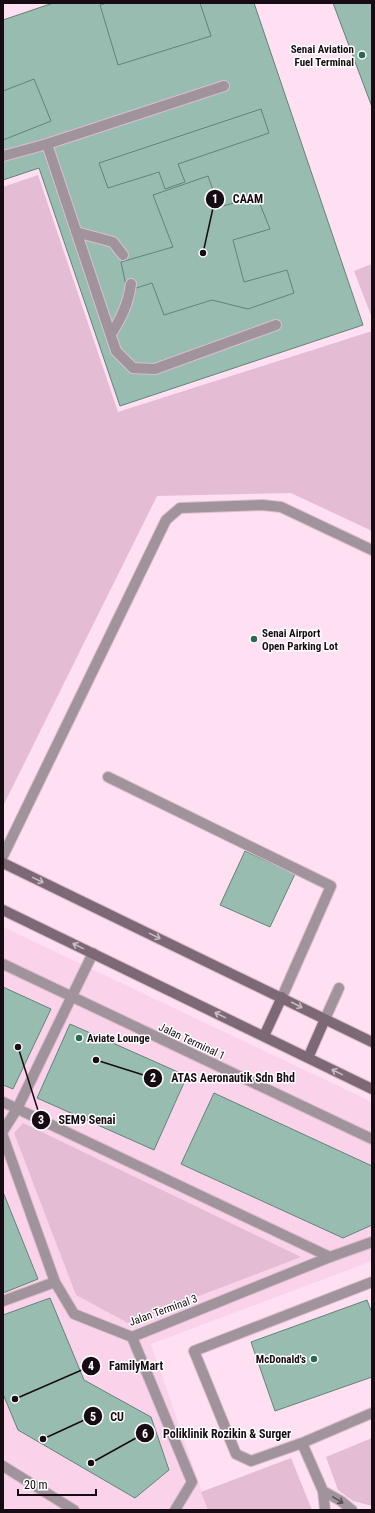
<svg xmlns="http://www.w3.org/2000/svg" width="375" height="1513" font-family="'Roboto Condensed',sans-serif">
	<rect width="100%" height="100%" fill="#ffdff2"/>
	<path fill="#fad2ea" d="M 3,927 L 372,1102 L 372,1261 L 151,1344 L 208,1510 L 3,1510 Z"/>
	<path fill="#e4bcd4" d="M 38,175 L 118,412 L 372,331 L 372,531 L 291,493 L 157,496 L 3,806 L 3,187 Z
		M 372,264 L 372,318 L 354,271 Z
		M 23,1123 L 301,1257 L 128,1323 L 76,1295 L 14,1133 Z
		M 372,1438 L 372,1506 L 353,1501 L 338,1490 L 326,1457 Z
		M 291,1458 L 312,1510 L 208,1510 L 201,1492 Z"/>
	<path fill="#98bdb0" stroke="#618479" d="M 53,3 L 254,3 L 363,325 L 120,406 L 39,168 L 3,180 L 3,20 Z
		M 107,3 L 200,3 L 211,36 L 118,65 L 100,5 Z
		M 333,3 L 372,3 L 372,107 Z
		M 34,79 L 51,121 L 3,140 L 3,91 Z
		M 261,109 L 269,133 L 178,164 L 185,182 L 165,189 L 159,172 L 108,188 L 99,163 Z
		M 208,176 L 219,207 L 257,197 L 270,229 L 233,240 L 244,282 L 287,270 L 294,293 L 248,309 L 212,300 L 164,315 L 152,283 L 127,291 L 121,262 L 173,247 L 153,195 Z
		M 245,851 L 295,874 L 270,927 L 220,905 Z
		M 3,987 L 51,1009 L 13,1089 L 3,1085 Z
		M 70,1024 L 187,1076 L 154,1150 L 37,1098 Z
		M 214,1093 L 372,1166 L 372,1225 L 343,1238 L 181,1164 Z
		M 3,1192 L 38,1279 L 3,1293 Z
		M 50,1298 L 84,1380 L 151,1417 L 169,1470 L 135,1498 L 18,1430 L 3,1394 L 3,1315 Z
		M 367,1300 L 372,1313 L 372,1377 L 275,1411 L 251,1342 Z"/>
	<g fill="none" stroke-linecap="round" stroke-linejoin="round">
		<g stroke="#dabdce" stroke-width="12">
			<path id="lane" d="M 47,144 L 116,351 L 133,368 L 155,369 L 276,325
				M 3,156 L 47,144 L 224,86
				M 76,232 L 113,242 L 123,255
				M 111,334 C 122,317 128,304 131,284
				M 108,777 L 331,886 L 282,997
				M 3,856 L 166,520 L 180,508 L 262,505 L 281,507 L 372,550
				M 325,1019 L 339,988
				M 3,1102 L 330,1257
				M 3,1131 L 17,1109 L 71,998
				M 3,1136 L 55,1282 L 74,1314 L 132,1337
				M 372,1282 L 194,1351 L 236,1454 L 251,1461 L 302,1443 L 372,1413
				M 3,1301 L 55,1282
				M 302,1443 L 323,1491 L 325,1510
				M 323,1491 L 341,1501 L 352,1510"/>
		</g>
		<g stroke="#dabdce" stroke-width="12">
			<path id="street" d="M 3,964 L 372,1139
				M 71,998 L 93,953
				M 3,1466 L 74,1510
				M 175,1510 L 192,1482 L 132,1337 L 330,1257 L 372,1242"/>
		</g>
		<g stroke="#dabdce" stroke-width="12">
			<path id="secondary" d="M 3,863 L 372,1042
				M 3,910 L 372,1089
				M 264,1036 L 282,997
				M 308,1058 L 325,1019"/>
		</g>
		<use href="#lane" stroke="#a0939b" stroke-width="10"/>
		<use href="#street" stroke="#a0939b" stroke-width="10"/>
		<use href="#secondary" stroke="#7d6975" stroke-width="10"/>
	</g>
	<defs><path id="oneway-shaft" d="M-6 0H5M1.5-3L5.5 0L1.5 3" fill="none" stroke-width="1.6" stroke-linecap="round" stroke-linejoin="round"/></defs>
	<g stroke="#c4bcc1">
		<use href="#oneway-shaft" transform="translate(38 880) rotate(26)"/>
		<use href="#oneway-shaft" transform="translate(155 936) rotate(26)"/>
		<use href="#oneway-shaft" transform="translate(78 946) rotate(-154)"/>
		<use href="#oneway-shaft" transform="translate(297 1005) rotate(27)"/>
		<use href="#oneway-shaft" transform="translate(220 1015) rotate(-154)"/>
		<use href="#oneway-shaft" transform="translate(337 1072) rotate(-154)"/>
	</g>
	<use stroke="#5c5057" href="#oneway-shaft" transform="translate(338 1500) rotate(32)"/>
	<g fill="#276856" stroke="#fff" stroke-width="1.5">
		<circle cx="362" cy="55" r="4"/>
		<circle cx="254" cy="639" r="4"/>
		<circle cx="79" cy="1038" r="4"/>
		<circle cx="314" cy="1359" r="4"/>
	</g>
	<g text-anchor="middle" stroke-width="3" stroke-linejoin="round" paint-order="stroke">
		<g font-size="11" font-weight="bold" fill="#170c13" stroke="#fff" text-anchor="end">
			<text x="354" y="53">Senai Aviation<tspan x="354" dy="13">Fuel Terminal</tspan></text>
			<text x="262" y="637" text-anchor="start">Senai Airport<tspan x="262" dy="13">Open Parking Lot</tspan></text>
			<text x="87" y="1042" text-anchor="start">Aviate Lounge</text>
			<text x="306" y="1363">McDonald's</text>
		</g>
		<g font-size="11" fill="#170c13" stroke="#fff">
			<text transform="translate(192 1041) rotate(25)" y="4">Jalan Terminal 1</text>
			<text transform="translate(163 1310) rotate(-20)" y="4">Jalan Terminal 3</text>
		</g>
	</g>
	<path fill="none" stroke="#170c13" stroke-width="1.5" d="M203 253L215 199M96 1060L153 1078M18 1047L41 1120M15 1399L91 1366M43 1439L93 1416M91 1463L145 1433"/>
	<g fill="#170c13" stroke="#fff" stroke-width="1.5">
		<circle cx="203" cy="253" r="4"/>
		<circle cx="96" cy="1060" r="4"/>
		<circle cx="18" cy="1047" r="4"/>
		<circle cx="15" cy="1399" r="4"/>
		<circle cx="43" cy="1439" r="4"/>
		<circle cx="91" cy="1463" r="4"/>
		<circle cx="215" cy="199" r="10"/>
		<circle cx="153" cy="1078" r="10"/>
		<circle cx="41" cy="1120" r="10"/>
		<circle cx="91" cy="1366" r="10"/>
		<circle cx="93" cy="1416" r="10"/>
		<circle cx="145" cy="1433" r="10"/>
	</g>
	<g font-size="12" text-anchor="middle" font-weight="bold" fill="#fff">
		<text x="215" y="203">1</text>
		<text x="153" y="1082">2</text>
		<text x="41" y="1124">3</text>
		<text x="91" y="1370">4</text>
		<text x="93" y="1421">5</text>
		<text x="145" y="1438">6</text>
	</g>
	<g font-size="12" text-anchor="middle" font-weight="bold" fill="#170c13" stroke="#fff" stroke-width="3" stroke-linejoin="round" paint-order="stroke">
		<text x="248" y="203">CAAM</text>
		<text x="233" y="1082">ATAS Aeronautik Sdn Bhd</text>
		<text x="87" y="1124">SEM9 Senai</text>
		<text x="136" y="1370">FamilyMart</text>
		<text x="117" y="1421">CU</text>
		<text x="227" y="1438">Poliklinik Rozikin &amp; Surger</text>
	</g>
	<rect width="375" height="1513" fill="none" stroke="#170c13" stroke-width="8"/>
	<path d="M18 1489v6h78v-6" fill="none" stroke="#170c13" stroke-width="2"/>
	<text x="24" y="1489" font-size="12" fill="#170c13" stroke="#ffffff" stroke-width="3" paint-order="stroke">20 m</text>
</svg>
